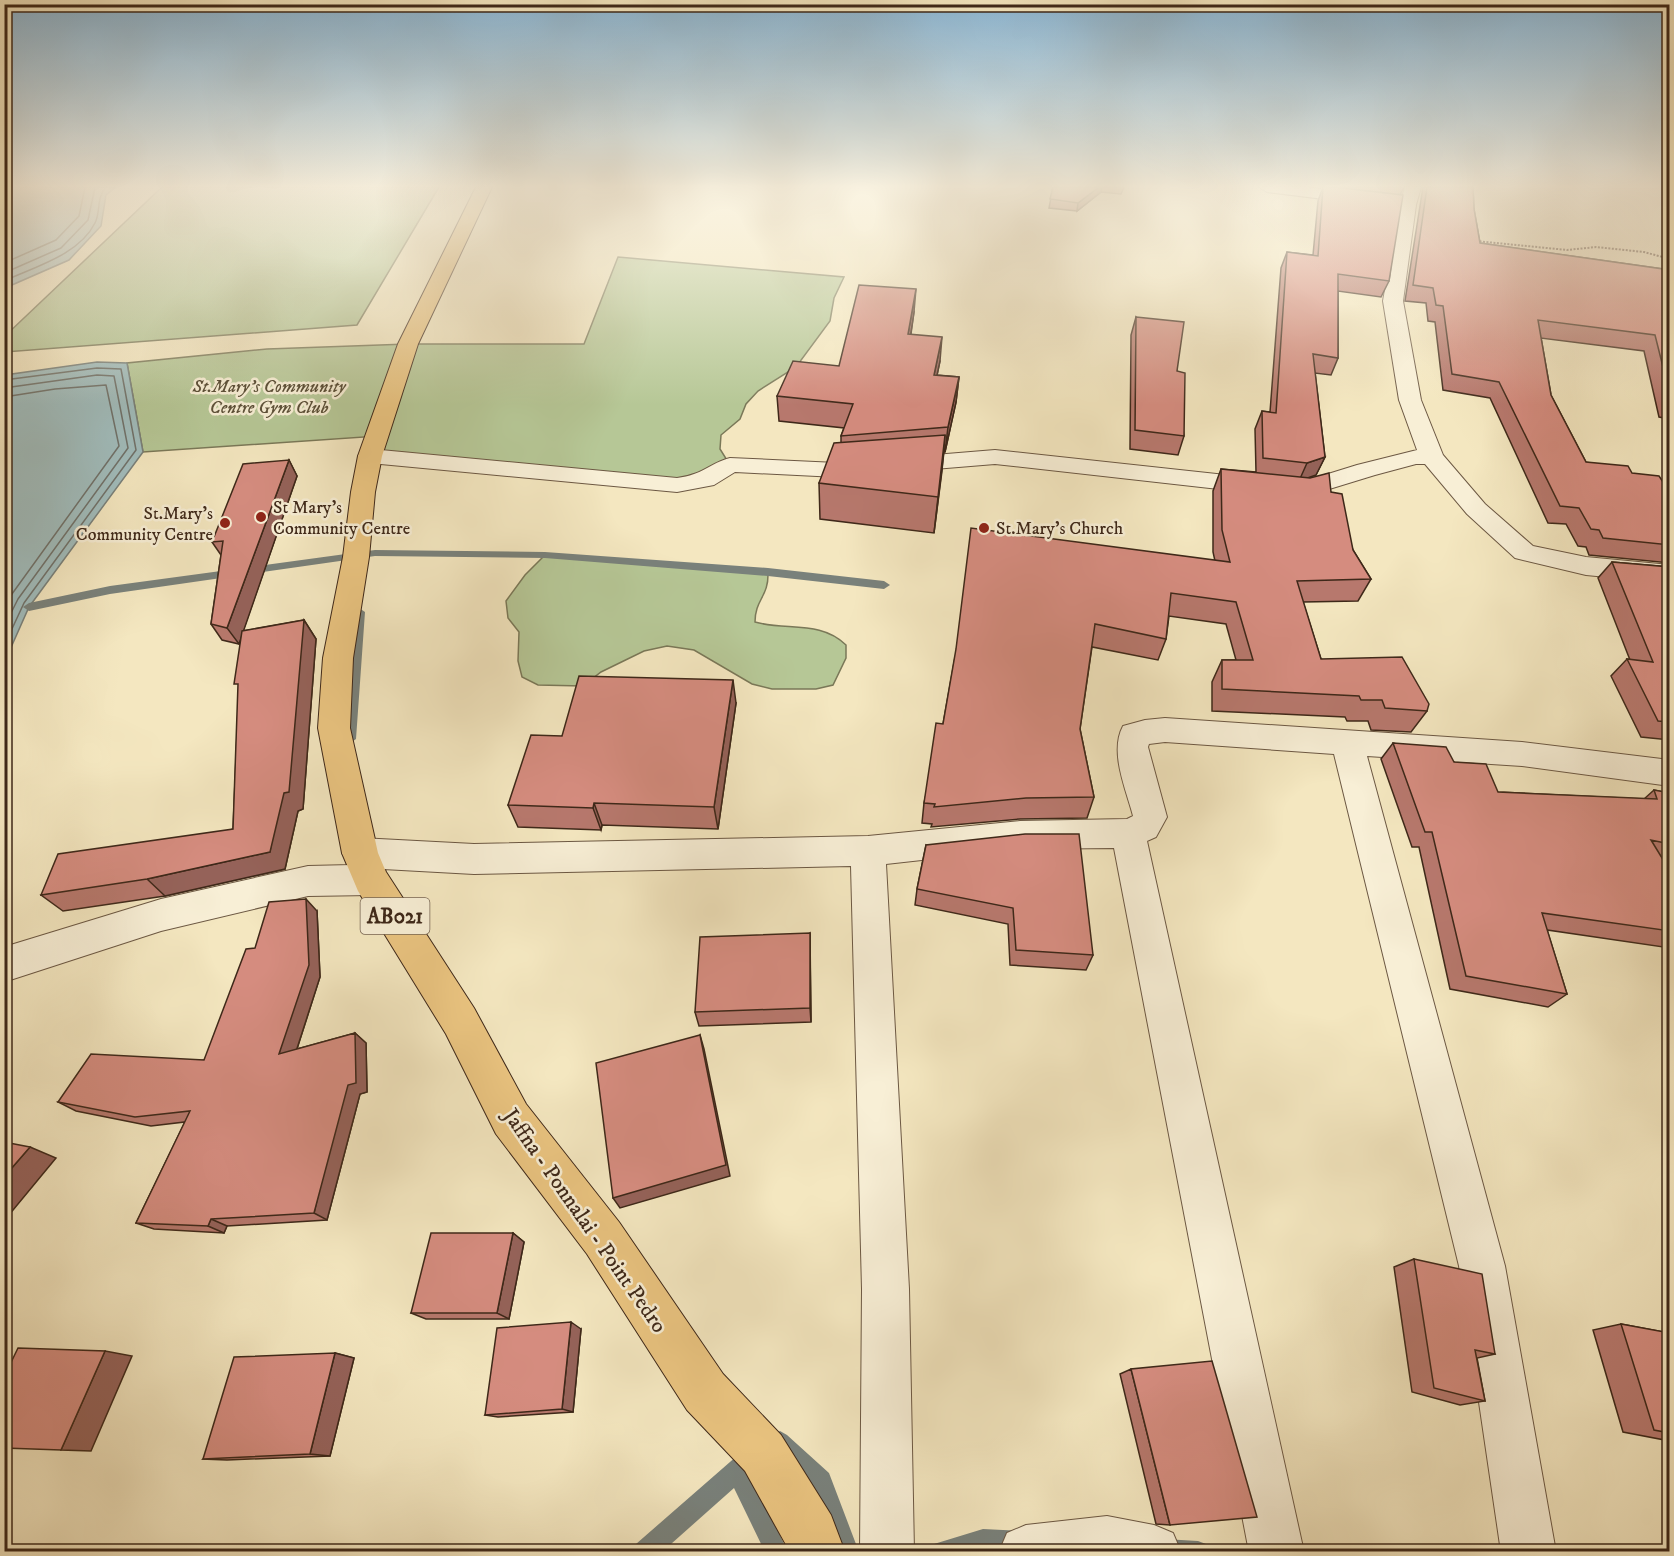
<svg xmlns="http://www.w3.org/2000/svg" width="1674" height="1556" font-family="'IM FELL DW Pica',serif">
	<rect width="100%" height="100%" fill="#f4e7c0"/>
	<filter id="stains"><feTurbulence type="fractalNoise" baseFrequency=".00333" numOctaves="4"/><feColorMatrix values="0 0 0 0 .2 0 0 0 0 .09 0 0 0 0 .02 0 0 0 .5 -.17"/></filter>
	<radialGradient id="worn" r=".72"><stop offset=".6" stop-color="#630" stop-opacity="0"/><stop offset="1" stop-color="#630" stop-opacity=".3"/></radialGradient>
	<path fill="#b6c796" stroke="#7a7858" stroke-width="1.5" d="M 162,187 L 439,187 L 357,325 L 5,352 L 5,336 Z
		M 618,257 L 844,277 L 834,298 L 830,321 L 796,367 L 758,391 L 746,404 L 740,419 L 721,435 L 720,449 L 730,465 L 701,483 L 370,456 L 378,436 L 143,452 L 127,363 L 267,349 L 408,344 L 584,344 Z
		M 545,555 L 768,572 C 769,597 755,599 755,622 C 786,631 821,620 846,645 L 846,658 L 833,685 L 816,689 L 772,689 L 752,684 L 694,650 L 667,646 L 644,651 L 601,672 L 583,686 L 538,685 L 522,677 L 518,661 L 519,632 L 508,618 L 506,601 L 525,575 Z"/>
	<path fill="#a1bdbd" stroke="#79817b" stroke-width="1.5" d="M 5,187 L 116,187 L 106,195 L 101,226 L 69,260 L 5,288 Z
		M 97,362 L 127,363 L 143,452 L 29,607 L 5,661 L 5,375 Z"/>
	<g fill="none" stroke-linecap="round" stroke-linejoin="round">
		<path stroke="#70726b" stroke-width="1.5" d="M 4,263 L 56,240 L 79,216 L 85,187
			M 4,273 L 61,248 L 88,220 L 95,187
			M 4,281 C 34,267 79,255 95,223 C 101,211 96,198 106,187
			M 4,380 L 97,368 L 121,369 L 136,450 L 24,603 L 4,646
			M 4,388 L 97,375 L 114,376 L 128,448 L 18,599 L 4,627
			M 4,397 L 55,389 L 106,385 L 119,446 L 4,605"/>
		<path fill="#79817b" fill-rule="evenodd" d="M 375,550 L 545,552 L 768,568 L 884,581 L 890,585 L 884,589 L 768,576 L 545,558 L 375,556 L 110,594 L 29,611 L 23,607 L 29,603 L 110,586 Z
			M 359,608 L 365,612 L 356,739 L 349,744 L 342,739 L 353,612 Z
			M 780,1431 L 787,1435 L 829,1473 L 859,1552 L 837,1552 L 813,1488 L 773,1449 L 769,1442 L 773,1435 Z
			M 746,1452 L 754,1455 L 757,1463 L 750,1474 L 788,1552 L 765,1552 L 734,1488 L 662,1552 L 633,1552 L 636,1544 L 738,1455 Z
			M 983,1529 L 1022,1531 L 1030,1534 L 1033,1542 L 1030,1550 L 1026,1552 L 931,1552 L 934,1544 Z
			M 1164,1539 L 1198,1541 L 1206,1544 L 1209,1552 L 1153,1552 L 1156,1542 Z"/>
		<g stroke="#6c5843" stroke-width="2">
			<path id="minor" d="M 1259,187 L 1304,187 L 1364,194 L 1372,199 L 1364,204 L 1267,192 Z
				M 1405,187 L 1421,187 L 1416,205 L 1403,301 L 1421,400 L 1443,455 L 1485,504 L 1533,546 L 1586,557 L 1670,565 L 1670,583 L 1586,575 L 1515,558 L 1467,514 L 1425,464 L 1416,464 L 1375,475 L 1300,498 L 995,464 L 837,477 L 735,472 L 714,485 L 677,492 L 370,463 L 362,461 L 358,456 L 362,451 L 370,449 L 677,478 C 703,475 710,463 730,458 L 837,463 L 995,450 L 1299,483 L 1357,465 L 1417,450 L 1399,400 L 1383,301 L 1400,205 Z
				M 1165,718 L 1522,742 L 1670,760 L 1670,786 L 1522,766 L 1367,756 L 1505,1266 L 1556,1552 L 1501,1552 L 1459,1266 L 1334,754 L 1165,742 L 1149,744 L 1148,747 L 1167,817 L 1156,837 L 1147,841 L 1304,1552 L 1249,1552 L 1114,848 L 1020,849 L 886,864 L 909,1289 L 914,1552 L 860,1552 L 862,1289 L 851,866 L 474,874 L 383,869 L 389,880 L 384,891 L 371,895 L 308,896 L 161,931 L 4,982 L 4,947 L 161,899 L 308,866 L 352,865 L 348,863 L 342,853 L 348,843 L 360,838 L 474,844 L 868,836 L 1020,821 L 1127,819 L 1133,816 C 1126,789 1109,752 1123,726 L 1145,720 Z"/>
		</g>
		<g stroke="#6c5843" stroke-width="2">
			<path id="tertiary" d="M 1107,1516 L 1154,1525 L 1173,1533 L 1181,1552 L 999,1552 L 1007,1533 L 1026,1525 Z"/>
		</g>
		<g stroke="#3e2819" stroke-width="2">
			<path id="primary" d="M 476,187 L 492,187 L 418,344 L 382,456 L 375,492 L 369,557 L 353,658 L 350,728 L 378,853 L 386,872 L 474,1008 L 526,1104 L 619,1222 L 723,1374 L 781,1435 L 831,1515 L 845,1552 L 790,1552 L 745,1471 L 687,1410 L 587,1254 L 496,1134 L 446,1034 L 358,891 L 342,853 L 318,728 L 323,658 L 343,557 L 351,492 L 358,456 L 398,344 Z"/>
		</g>
		<path stroke="#3e2819" stroke-width="2" stroke-dasharray="2 1.5" stroke-linecap="butt" d="M 1476,241 L 1567,250 L 1596,247 L 1644,252 L 1670,259"/>
		<use href="#minor" fill="#f8efd6" fill-rule="evenodd"/>
		<use href="#tertiary" fill="#f8efd6" fill-rule="evenodd"/>
		<use href="#primary" fill="#eac480" fill-rule="evenodd"/>
	</g>
	<path fill="#b7786d" stroke="#3e2819" stroke-width="1.5" d="M 1053,187 L 1124,187 L 1121,194 L 1101,192 L 1077,211 L 1049,208 Z
		M 1323,187 L 1404,187 L 1400,195 L 1389,281 L 1381,297 L 1338,291 L 1338,358 L 1331,375 L 1315,373 L 1325,457 L 1316,475 L 1307,478 L 1331,492 L 1353,550 L 1371,579 L 1358,601 L 1303,602 L 1321,659 L 1427,711 L 1411,732 L 1371,730 L 1368,721 L 1347,721 L 1345,717 L 1212,711 L 1212,682 L 1222,660 L 1236,660 L 1226,624 L 1169,616 L 1166,639 L 1158,660 L 1092,647 L 1080,729 L 1094,797 L 1087,818 L 1020,819 L 931,827 L 932,824 L 922,823 L 924,803 L 943,724 L 955,657 L 1215,561 L 1213,552 L 1213,491 L 1221,469 L 1256,472 L 1255,429 L 1262,411 L 1270,412 L 1281,268 L 1287,252 L 1313,255 L 1318,201 Z
		M 1423,187 L 1473,187 L 1474,209 L 1480,243 L 1670,270 L 1670,419 L 1659,417 L 1644,351 L 1541,338 L 1551,395 L 1586,462 L 1663,482 L 1670,483 L 1670,563 L 1589,555 L 1586,547 L 1578,546 L 1566,524 L 1548,523 L 1490,398 L 1443,390 L 1435,322 L 1428,321 L 1426,303 L 1405,301 Z
		M 914,312 L 911,334 L 940,361 L 937,375 L 959,377 L 956,402 L 945,452 L 944,452 L 934,533 L 820,519 L 819,483 L 841,443 L 841,436 L 844,428 L 779,421 L 777,396 L 839,366 Z
		M 1136,317 L 1177,371 L 1184,436 L 1178,455 L 1130,449 L 1131,335 Z
		M 289,460 L 297,476 L 243,631 L 304,620 L 316,639 L 303,809 L 298,811 L 285,869 L 165,896 L 63,911 L 41,895 L 233,829 L 241,637 L 239,644 L 222,640 L 211,624 L 221,555 L 212,542 Z
		M 1612,562 L 1670,567 L 1670,740 L 1641,737 L 1611,676 L 1627,659 L 1630,660 L 1598,578 Z
		M 736,703 L 718,829 L 602,825 L 601,830 L 518,827 L 508,805 L 562,736 Z
		M 1393,743 L 1454,762 L 1498,792 L 1644,799 L 1654,790 L 1670,793 L 1670,863 L 1664,862 L 1670,871 L 1670,948 L 1547,930 L 1567,994 L 1548,1007 L 1450,989 L 1419,847 L 1412,847 L 1381,759 Z
		M 926,845 L 1093,955 L 1086,970 L 1010,965 L 1008,924 L 915,905 L 917,889 Z
		M 317,911 L 320,977 L 297,1049 L 355,1033 L 366,1043 L 367,1092 L 360,1094 L 327,1220 L 227,1226 L 224,1233 L 154,1229 L 136,1223 L 185,1122 L 151,1126 L 76,1111 L 58,1102 L 204,1060 Z
		M 810,933 L 811,1022 L 699,1026 L 695,1012 Z
		M 513,1233 L 524,1242 L 509,1319 L 426,1319 L 411,1313 Z
		M 1414,1259 L 1495,1354 L 1477,1358 L 1485,1401 L 1460,1405 L 1412,1392 L 1394,1267 Z
		M 1621,1324 L 1670,1333 L 1670,1441 L 1623,1432 L 1593,1330 Z
		M 581,1329 L 573,1412 L 498,1417 L 485,1415 Z
		M 335,1353 L 354,1358 L 330,1456 L 227,1460 L 203,1459 Z
		M 1131,1369 L 1170,1525 L 1156,1524 L 1120,1374 Z"/>
	<path fill="#956259" stroke="#3e2819" stroke-width="1.5" d="M 1099,187 L 1102,187 L 1101,192 L 1077,211 L 1078,203 Z
		M 916,289 L 914,312 L 907,358 L 908,334 Z
		M 942,337 L 940,361 L 932,399 L 934,375 Z
		M 959,377 L 956,402 L 945,452 L 948,427 Z
		M 945,435 L 942,471 L 934,533 L 938,497 Z
		M 1325,457 L 1316,475 L 1299,481 L 1307,463 Z
		M 289,460 L 297,476 L 239,644 L 227,628 Z
		M 304,620 L 316,639 L 303,809 L 298,811 L 285,869 L 165,896 L 147,879 L 270,852 Z
		M 733,680 L 736,703 L 718,829 L 714,807 Z
		M 594,803 L 602,825 L 601,830 L 593,808 Z
		M 306,899 L 317,911 L 320,977 L 292,1064 L 279,1054 Z
		M 810,933 L 810,949 L 811,1022 L 810,1008 Z
		M 355,1033 L 366,1043 L 367,1092 L 360,1094 L 327,1220 L 314,1213 Z
		M 700,1035 L 704,1049 L 730,1176 L 620,1208 L 613,1198 Z
		M 30,1147 L 56,1158 L 4,1221 L 4,1177 Z
		M 211,1219 L 227,1226 L 224,1233 L 208,1226 Z
		M 513,1233 L 524,1242 L 509,1319 L 497,1313 Z
		M 571,1322 L 581,1329 L 573,1412 L 562,1409 Z
		M 105,1351 L 132,1356 L 91,1451 L 61,1450 Z
		M 335,1353 L 354,1358 L 330,1456 L 310,1454 Z"/>
	<path fill="#d58c7f" stroke="#3e2819" stroke-width="1.5" d="M 1053,187 L 1099,187 L 1078,203 L 1050,199 Z
		M 1323,187 L 1334,187 L 1403,195 L 1389,281 L 1338,274 L 1338,358 L 1313,354 L 1325,457 L 1307,463 L 1263,458 L 1262,411 L 1276,413 L 1287,252 L 1318,256 Z
		M 1427,187 L 1473,187 L 1474,209 L 1480,243 L 1670,270 L 1670,347 L 1666,352 L 1670,359 L 1670,395 L 1655,335 L 1538,320 L 1551,395 L 1586,462 L 1628,466 L 1632,473 L 1659,476 L 1663,482 L 1670,483 L 1670,545 L 1603,538 L 1599,530 L 1591,529 L 1579,508 L 1560,506 L 1499,382 L 1452,374 L 1443,306 L 1436,305 L 1433,288 L 1413,285 Z
		M 859,285 L 916,289 L 908,334 L 942,337 L 934,375 L 959,377 L 948,427 L 841,436 L 853,404 L 777,396 L 793,361 L 839,366 Z
		M 1136,317 L 1184,322 L 1177,371 L 1185,373 L 1184,436 L 1135,430 Z
		M 945,435 L 938,497 L 819,483 L 834,443 Z
		M 289,460 L 227,628 L 211,624 L 223,541 L 212,542 L 243,464 Z
		M 1221,469 L 1310,478 L 1329,473 L 1331,492 L 1342,494 L 1353,550 L 1371,579 L 1297,581 L 1321,659 L 1402,657 L 1429,704 L 1427,711 L 1385,708 L 1382,700 L 1361,700 L 1359,696 L 1222,689 L 1222,660 L 1253,660 L 1236,602 L 1171,593 L 1166,639 L 1095,624 L 1080,729 L 1094,797 L 1026,798 L 934,807 L 935,804 L 924,803 L 936,723 L 943,724 L 956,649 L 971,528 L 1230,562 L 1222,530 Z
		M 1612,562 L 1670,567 L 1670,722 L 1658,721 L 1627,659 L 1653,662 Z
		M 304,620 L 289,792 L 284,793 L 270,852 L 147,879 L 41,895 L 58,854 L 233,829 L 238,684 L 234,684 L 242,631 Z
		M 579,676 L 733,680 L 714,807 L 594,803 L 593,808 L 508,805 L 531,735 L 562,736 Z
		M 1393,743 L 1446,747 L 1454,762 L 1486,764 L 1498,792 L 1657,799 L 1654,790 L 1670,793 L 1670,844 L 1651,840 L 1670,871 L 1670,931 L 1542,913 L 1567,994 L 1466,976 L 1432,832 L 1425,832 Z
		M 1025,834 L 1079,834 L 1093,955 L 1016,950 L 1013,908 L 917,889 L 926,845 Z
		M 306,899 L 309,965 L 279,1054 L 355,1033 L 356,1083 L 348,1085 L 314,1213 L 211,1219 L 208,1226 L 136,1223 L 190,1111 L 135,1117 L 58,1102 L 91,1054 L 204,1060 L 246,949 L 255,948 L 269,902 Z
		M 810,933 L 810,1008 L 695,1012 L 700,937 Z
		M 700,1035 L 726,1165 L 613,1198 L 596,1063 Z
		M 4,1142 L 30,1147 L 4,1177 Z
		M 431,1233 L 513,1233 L 497,1313 L 411,1313 Z
		M 1414,1259 L 1482,1274 L 1495,1354 L 1475,1350 L 1485,1401 L 1434,1388 Z
		M 571,1322 L 562,1409 L 485,1415 L 497,1328 Z
		M 1621,1324 L 1670,1333 L 1670,1433 L 1654,1430 Z
		M 18,1348 L 105,1351 L 61,1450 L 4,1448 L 4,1377 Z
		M 335,1353 L 310,1454 L 203,1459 L 234,1357 Z
		M 1212,1361 L 1257,1517 L 1170,1525 L 1131,1369 Z"/>
	<linearGradient id="sky" x2="0" y2="1"><stop stop-color="#8bb8d7"/><stop offset="0.46" stop-color="#faf4e3"/><stop offset="1" stop-color="#faf4e3" stop-opacity="0"/></linearGradient>
	<rect width="1674" height="405" fill="url(#sky)"/>
	<g fill="#8f2418" stroke="#f8efd6" stroke-width="2">
		<circle cx="261" cy="517" r="6"/>
		<circle cx="225" cy="523" r="6"/>
		<circle cx="984" cy="528" r="6"/>
	</g>
	<g text-anchor="middle" stroke-width="5" stroke-linejoin="round" paint-order="stroke">
		<g font-size="18" font-style="italic" fill="#5c5038" stroke="#f8efd6">
			<text x="269" y="392">St.Mary's Community<tspan x="269" dy="21">Centre Gym Club</tspan></text>
		</g>
		<g font-size="18" fill="#3e2819" stroke="#f8efd6" text-anchor="start">
			<text x="273" y="513">St Mary's<tspan x="273" dy="21">Community Centre</tspan></text>
			<text x="213" y="519" text-anchor="end">St.Mary's<tspan x="213" dy="21">Community Centre</tspan></text>
			<text x="996" y="534">St.Mary's Church</text>
		</g>
		<rect fill="#f8efd6" stroke="#766452" stroke-width="1.5" x="360.5" y="898" width="69" height="36" rx="4.5"/>
		<g font-size="21" font-weight="bold" fill="#3e2819">
			<text x="395" y="923">AB021</text>
		</g>
		<g font-size="22" fill="#3e2819" stroke="#f8efd6">
			<text transform="translate(586 1220) rotate(55)" y="8">Jaffna - Ponnalai - Point Pedro</text>
		</g>
	</g>
	<rect width="1674" height="1556" fill="none" stroke="#f4e7c0" stroke-width="24"/>
	<rect x="6" y="6" width="1662" height="1544" fill="none" stroke="#3e2819" stroke-width="3"/>
	<rect x="12" y="12" width="1650" height="1532" fill="none" stroke="#3e2819" stroke-width="1.5"/>
	<rect width="100%" height="100%" filter="url(#stains)"/>
	<rect width="100%" height="100%" fill="url(#worn)"/>
</svg>
